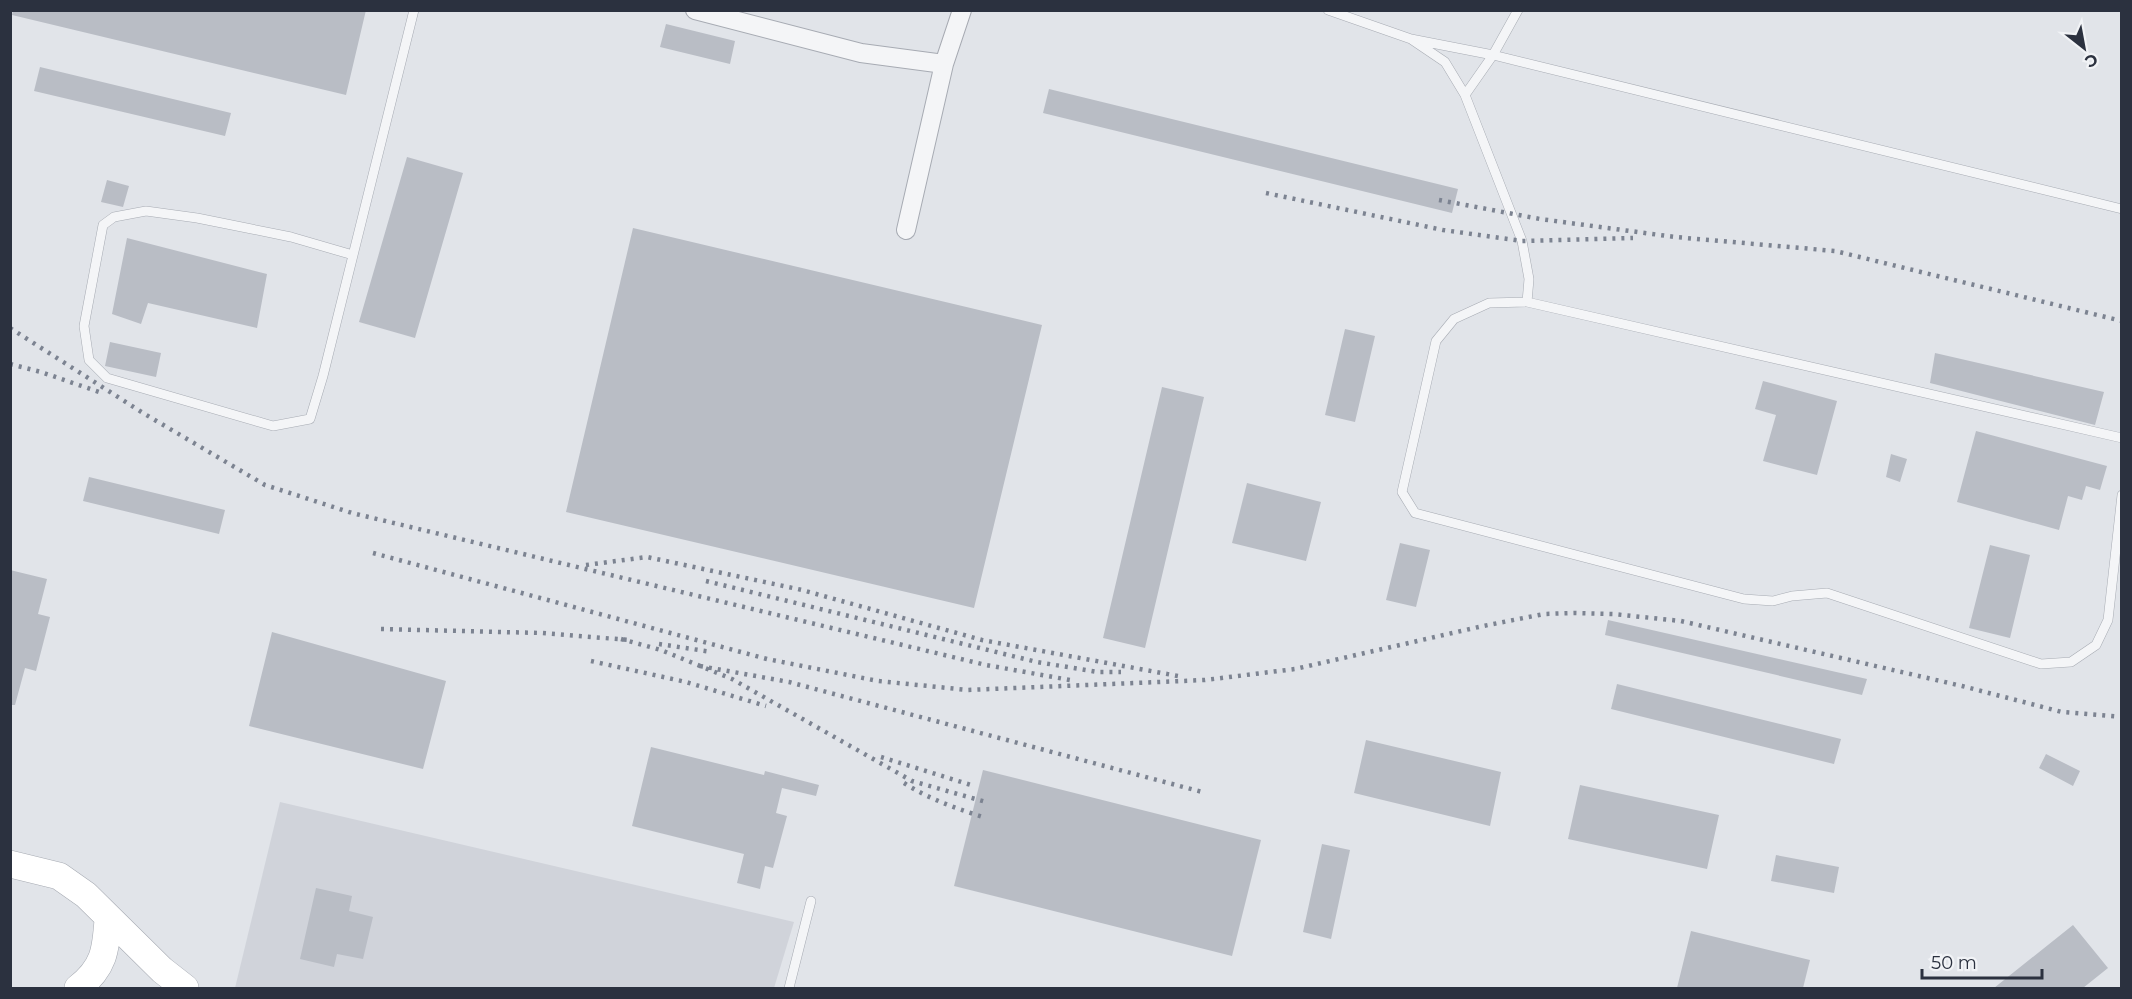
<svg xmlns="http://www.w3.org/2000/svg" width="2132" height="999" font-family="Montserrat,sans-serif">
	<rect width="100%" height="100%" fill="#e1e4e9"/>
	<path fill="#d0d3da" d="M 280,802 L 794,922 L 774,988 L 235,988 Z"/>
	<path fill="#b9bdc5" d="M 13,10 L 366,10 L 346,95 L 12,15 Z
		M 666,24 L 735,41 L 730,64 L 660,47 Z
		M 40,67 L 231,113 L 225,136 L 34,91 Z
		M 1049,89 L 1458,189 L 1452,213 L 1043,113 Z
		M 407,157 L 463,173 L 415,338 L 359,322 Z
		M 107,180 L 129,186 L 123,207 L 101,202 Z
		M 633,228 L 1042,325 L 974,608 L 566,512 Z
		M 127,238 L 267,274 L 257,328 L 148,303 L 141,324 L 112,314 Z
		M 1345,329 L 1375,336 L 1355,422 L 1325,415 Z
		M 110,342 L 161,353 L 156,377 L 105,366 Z
		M 1935,353 L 2104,392 L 2095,425 L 1930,383 Z
		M 1763,381 L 1837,401 L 1817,475 L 1763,461 L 1776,415 L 1755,409 Z
		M 1162,387 L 1204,397 L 1145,648 L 1103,638 Z
		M 1976,431 L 2107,466 L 2100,490 L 2086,486 L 2082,500 L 2068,496 L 2059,530 L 1957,502 Z
		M 1891,454 L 1907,459 L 1900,482 L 1886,477 Z
		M 89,477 L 225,510 L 219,534 L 83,501 Z
		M 1247,483 L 1321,502 L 1306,561 L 1232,543 Z
		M 1400,543 L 1430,550 L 1416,607 L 1386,600 Z
		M 1990,545 L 2030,555 L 2010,638 L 1969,628 Z
		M 10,570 L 47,579 L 38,614 L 50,617 L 36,671 L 25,668 L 15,705 L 10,705 Z
		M 1608,620 L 1867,679 L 1862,695 L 1605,635 Z
		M 272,632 L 446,681 L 423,769 L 249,726 Z
		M 1617,684 L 1841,739 L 1834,764 L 1611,709 Z
		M 1366,740 L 1501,772 L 1490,826 L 1354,793 Z
		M 651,747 L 764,775 L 765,771 L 819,785 L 816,796 L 782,788 L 776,813 L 787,816 L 773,868 L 765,866 L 760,889 L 737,883 L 744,854 L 632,826 Z
		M 2046,754 L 2080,771 L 2073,786 L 2039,768 Z
		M 983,770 L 1261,840 L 1232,956 L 954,886 Z
		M 1580,785 L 1719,815 L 1707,869 L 1568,839 Z
		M 1322,844 L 1350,850 L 1331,939 L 1303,932 Z
		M 1776,855 L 1839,867 L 1834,893 L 1771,881 Z
		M 316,888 L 352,896 L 349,911 L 373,917 L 363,959 L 337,954 L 334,967 L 300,959 Z
		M 2073,925 L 2108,968 L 2083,988 L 1994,988 Z
		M 1691,931 L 1810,960 L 1803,988 L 1677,988 Z"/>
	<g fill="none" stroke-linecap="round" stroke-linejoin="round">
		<g stroke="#a7abb3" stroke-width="10">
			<path id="lane" d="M 1328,10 L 1411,39 L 1445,62 L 1465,95 L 1522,241 L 1529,279 L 1527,302
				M 1411,39 L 1493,55 L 2122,209
				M 1465,95 L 1493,55 L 1518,10
				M 353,255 L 291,237 L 197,218 L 146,211 L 114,217 L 103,225 L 84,326 L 89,360 L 107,378 L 273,426 L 310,419 L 323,376 L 414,10
				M 2122,438 L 1527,302 L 1489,303 L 1454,319 L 1436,341 L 1402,492 L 1415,513 L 1744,599 L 1773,601 L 1792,596 L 1827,593 L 2041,664 L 2071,662 L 2096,645 L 2108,620 L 2122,495
				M 789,988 L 811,901"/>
		</g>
		<g stroke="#a7abb3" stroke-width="20">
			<path id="street" d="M 695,10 L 861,53 L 944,64
				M 906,230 L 944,64 L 962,10"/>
		</g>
		<g stroke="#a7abb3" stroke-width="28">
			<path id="secondary" d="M 10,864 L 59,876 L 86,895 L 162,970 L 185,988
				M 78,988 C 104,968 106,950 108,919"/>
		</g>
		<use href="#lane" stroke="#f4f5f7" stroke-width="9"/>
		<use href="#street" stroke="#f4f5f7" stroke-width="18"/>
		<use href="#secondary" stroke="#fff" stroke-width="27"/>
		<path stroke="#7c8391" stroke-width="4.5" stroke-dasharray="3 6" stroke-linecap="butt" d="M 1266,193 L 1443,230 L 1522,241 L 1633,238
			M 1439,200 L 1540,219 L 1675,237 L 1835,251 L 2122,321
			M 10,328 L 143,413 L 265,485 L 352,513 L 986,665 L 1070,680
			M 10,364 L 41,372 L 102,393
			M 373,553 L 767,659 L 878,681 L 968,690 L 1205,680 L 1295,669 L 1483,626 L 1544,614 L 1574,613 L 1613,614 L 1681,621 L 1962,686 L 2062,712 L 2122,717
			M 586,565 L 647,557 L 802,590 L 982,640 L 1178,676
			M 706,581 L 1037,662 L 1098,672 L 1121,672
			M 381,629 L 542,633 L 629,640
			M 621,639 L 661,650 L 732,679 L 912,781 L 986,802
			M 659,644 L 712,652
			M 591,661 L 686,682 L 766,706
			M 700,666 L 789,682 L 1206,793
			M 881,757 L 971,785
			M 904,783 C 929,799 955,808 983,817"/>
	</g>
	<rect width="2132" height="999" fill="none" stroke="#2b313f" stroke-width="24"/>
	<g transform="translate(2084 48) rotate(149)" stroke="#f1f3f6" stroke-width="4.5" paint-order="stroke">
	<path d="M0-4.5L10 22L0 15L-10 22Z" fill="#2b313f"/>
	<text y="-9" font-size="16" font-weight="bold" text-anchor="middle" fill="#2b313f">С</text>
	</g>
	<path d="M1922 969v9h120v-9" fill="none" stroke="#2b313f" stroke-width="3"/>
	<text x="1931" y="969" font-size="18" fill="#2b313f" stroke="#f1f3f6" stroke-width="4.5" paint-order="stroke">50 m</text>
</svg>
